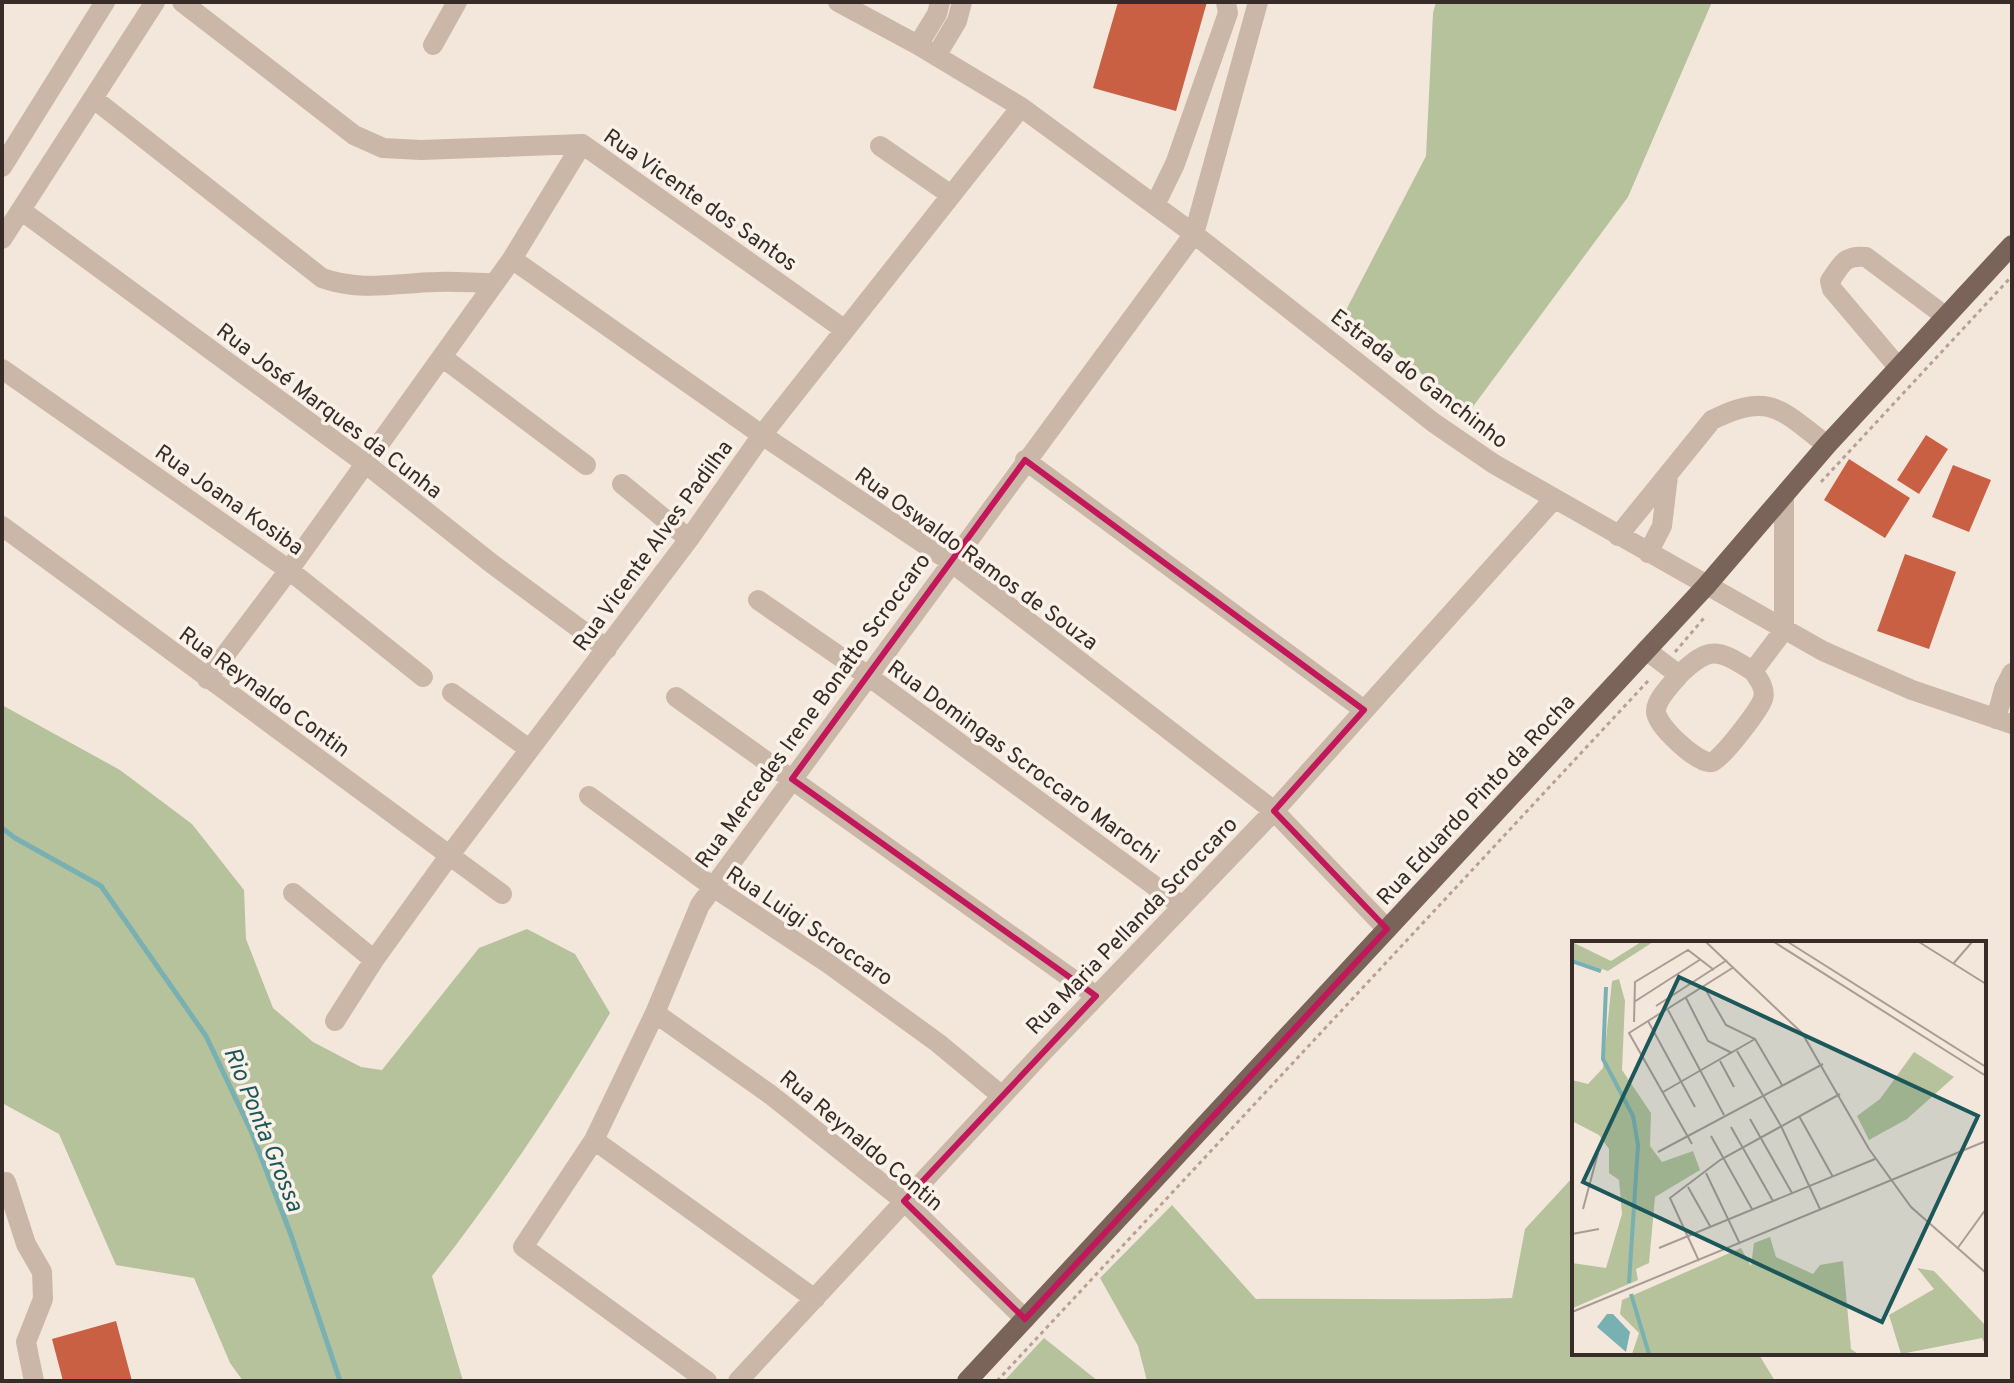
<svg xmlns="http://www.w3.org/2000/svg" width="2014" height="1383" font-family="Overpass,sans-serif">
	<rect width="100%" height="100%" fill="#f3e7dc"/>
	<path fill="#b6c29b" d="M 1436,2 L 1712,2 L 1628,197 L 1469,412 L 1345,312 L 1426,156 L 1433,13 Z
		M 2,705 L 120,770 L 192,824 L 244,890 L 246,939 L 273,1008 L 313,1042 L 361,1067 L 382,1070 L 479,948 L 527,929 L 575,954 L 610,1013 C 556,1105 498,1192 432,1276 L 463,1381 L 243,1381 L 230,1363 L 194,1278 L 116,1265 L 59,1134 L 2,1103 Z
		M 1574,1176 L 1574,1353 L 1758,1353 L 1775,1381 L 1147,1381 L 1138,1346 L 1100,1278 L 1172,1205 L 1256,1299 C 1341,1298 1426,1301 1512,1298 L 1525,1229 Z
		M 1044,1338 L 1098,1381 L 1004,1381 Z"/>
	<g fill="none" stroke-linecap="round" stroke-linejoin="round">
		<path stroke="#79b0b1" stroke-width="5" d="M 2,828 L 15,838 L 101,886 L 206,1036 L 252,1133 L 291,1235 L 340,1381"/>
	</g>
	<path fill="#ca6043" d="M 1118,2 L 1207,2 L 1176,111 L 1093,88 Z
		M 1926,435 L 1948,449 L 1919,494 L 1897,480 Z
		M 1849,459 L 1910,498 L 1885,538 L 1824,500 Z
		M 1953,465 L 1991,480 L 1969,532 L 1932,517 Z
		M 1905,554 L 1956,572 L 1929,649 L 1877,631 Z
		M 116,1321 L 132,1381 L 63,1381 L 52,1339 Z"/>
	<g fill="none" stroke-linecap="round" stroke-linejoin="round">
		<path stroke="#b7a191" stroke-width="3" stroke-dasharray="4 4" stroke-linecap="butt" d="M 1821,482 L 2012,276
			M 1675,652 L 1704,618
			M 997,1381 L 1648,681"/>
		<path stroke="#cbb7a7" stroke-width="20" d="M 182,2 L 354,135 L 383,148 L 421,150 L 582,144 L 845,330
			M 838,2 L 918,45 L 1021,107 L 1194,234 L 1434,423 L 1494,464 L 1823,651 L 1912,690 L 2012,724
			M 433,45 L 457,2
			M 918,45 L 937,14 L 940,2
			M 936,56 L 957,21 L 962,2
			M 94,99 L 322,278 C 361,292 396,283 436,282 C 456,281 475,283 494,283
			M 880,146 L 951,195
			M 2,167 L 105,2
			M 1155,205 L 1175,164 L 1228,13 L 1226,2
			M 22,211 L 366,464 L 491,563 L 607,649
			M 2,239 L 155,2
			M 512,259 L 762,435 L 951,562 L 1274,811 L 1387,929
			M 442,357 L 586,465
			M 1898,367 L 1832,289 L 1830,281 C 1842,264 1844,255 1866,257 L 1945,316
			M 2,369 L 289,570 L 423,677
			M 1025,460 L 1364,710
			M 622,484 L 689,539
			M 2,526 L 502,894
			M 1618,536 L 1712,420 C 1770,391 1781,410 1827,445
			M 1648,553 L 1662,526 L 1668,476
			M 758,600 L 868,676 L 1182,906
			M 1646,650 L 1679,675 C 1711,644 1718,650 1753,671 L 1784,630 L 1784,495
			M 1679,675 C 1672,684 1656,699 1656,711 C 1655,725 1700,766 1712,762 C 1722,759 1759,710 1763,699 C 1766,688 1759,680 1753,671
			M 207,679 L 289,570 L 512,259 L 582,144
			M 452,693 L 529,749
			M 676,697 L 1096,996
			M 1996,719 L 2004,689 L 2012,673
			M 589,796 L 713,887 L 829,964 L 938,1043 L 1002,1096
			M 293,893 L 374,960
			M 655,1013 L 771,1095 L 904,1201 L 1025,1319
			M 335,1021 L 374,960 L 449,856 L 689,539 L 762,435 L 1021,107
			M 594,1140 L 815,1299
			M 6,1182 L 26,1244 L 42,1272 L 43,1299 L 26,1342 L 34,1381
			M 707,1381 L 523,1247 L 594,1140 L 655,1013 L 700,905 L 1194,234 L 1258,2
			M 738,1381 L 1041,1054 L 1274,811 L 1554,499"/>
		<path stroke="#7a6358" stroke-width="20" d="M 967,1381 L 1706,586 L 1827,445 L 2012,245"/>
	</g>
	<path fill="none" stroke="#c2185b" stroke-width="6" stroke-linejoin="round" d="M 1025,460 L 1364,710 L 1274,811 L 1387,929 L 1025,1319 L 904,1201 L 1096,996 L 792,779 Z"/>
	<g text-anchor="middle" stroke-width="7" stroke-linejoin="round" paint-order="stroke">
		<g font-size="22" fill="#372c28" stroke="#faf1e8">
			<text transform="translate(701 199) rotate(35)" y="8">Rua Vicente dos Santos</text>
			<text transform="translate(1420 378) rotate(37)" y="8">Estrada do Ganchinho</text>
			<text transform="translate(330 410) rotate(37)" y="8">Rua José Marques da Cunha</text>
			<text transform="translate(230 499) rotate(35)" y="8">Rua Joana Kosiba</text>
			<text transform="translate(652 545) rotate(-54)" y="8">Rua Vicente Alves Padilha</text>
			<text transform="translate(977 558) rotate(36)" y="8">Rua Oswaldo Ramos de Souza</text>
			<text transform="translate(265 691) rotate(36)" y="8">Rua Reynaldo Contin</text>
			<text transform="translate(812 710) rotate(-54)" y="8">Rua Mercedes Irene Bonatto Scroccaro</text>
			<text transform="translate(1024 761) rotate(36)" y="8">Rua Domingas Scroccaro Marochi</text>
			<text transform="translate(1475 799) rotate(-47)" y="8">Rua Eduardo Pinto da Rocha</text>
			<text transform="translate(810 925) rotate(34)" y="8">Rua Luigi Scroccaro</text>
			<text transform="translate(1131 925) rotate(-46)" y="8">Rua Maria Pellanda Scroccaro</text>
			<text transform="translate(862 1140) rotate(40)" y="8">Rua Reynaldo Contin</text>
		</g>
		<g font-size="24" font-style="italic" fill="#1c585a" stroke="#faf1e8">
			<text transform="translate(264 1129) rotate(68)" y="8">Rio Ponta Grossa</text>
		</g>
	</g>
	<g transform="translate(1572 941)">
		<rect width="414" height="414" fill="#f3e7dc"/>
		<path d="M 0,1 L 39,20 L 69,1 L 81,1 L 36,30 L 0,18 ZM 47,38 L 53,60 L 50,129 L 79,172 L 78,205 L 90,221 L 121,210 L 128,229 L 83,256 L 77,322 L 64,328 L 66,339 L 1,367 L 0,322 L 34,327 L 50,273 L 47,239 L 37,232 L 37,208 L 27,194 L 0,180 L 0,139 L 16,143 L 31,127 L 40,40 ZM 342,111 L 382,136 L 335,178 L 297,199 L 285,175 L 308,158 ZM 198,296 L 204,316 L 241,333 L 248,324 L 271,320 L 279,408 L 286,413 L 60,413 L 67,392 L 48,373 L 50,359 L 169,307 L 179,325 L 182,302 ZM 345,327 L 362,330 L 414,385 L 414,405 L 410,397 L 329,413 L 317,374 L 362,348 Z" fill="#b6c29b"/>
		<path d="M 35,373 L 41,373 L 58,391 L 54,411 L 25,386 Z" fill="#79b0b1"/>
		<path fill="none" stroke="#79b0b1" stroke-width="4" d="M 0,20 L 29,30M 34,46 L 31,118 L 61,175 L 66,204 L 57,342M 59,353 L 77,413"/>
		<path fill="none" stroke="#a89c94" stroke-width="2" d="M 134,1 L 230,92 L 297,208 L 339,266 L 414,332M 202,1 L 414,135M 216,1 L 414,126M 347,1 L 414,43M 381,23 L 400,1M 132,46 L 154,84 L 183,98 L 210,144M 114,57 L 136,100 L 160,112M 62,61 L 129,18M 84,65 L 155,19M 96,69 L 152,174M 76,80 L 123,166M 62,81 L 63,41 L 116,9 L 142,29M 165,110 L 209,185 L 248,268M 148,120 L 162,146M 91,151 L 183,98M 227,175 L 261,236M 178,178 L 220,252M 159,186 L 201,260M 139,195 L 180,268M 120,203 L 57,92 L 162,26M 86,211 L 251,123M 134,232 L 168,303M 116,246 L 138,285M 11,268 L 26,212M 0,293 L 27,288M 87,307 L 303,218M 385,308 L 414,268M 127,320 L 98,257 L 148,219 L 268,153M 0,371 L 414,200"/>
		<path fill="#1c585a" fill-opacity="0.15" stroke="#1c585a" stroke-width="4" d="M 107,36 L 406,175 L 310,381 L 11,241 Z"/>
		<rect width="414" height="414" fill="none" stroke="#372c28" stroke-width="4"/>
	</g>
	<rect width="2014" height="1383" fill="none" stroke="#372c28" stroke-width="8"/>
</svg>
